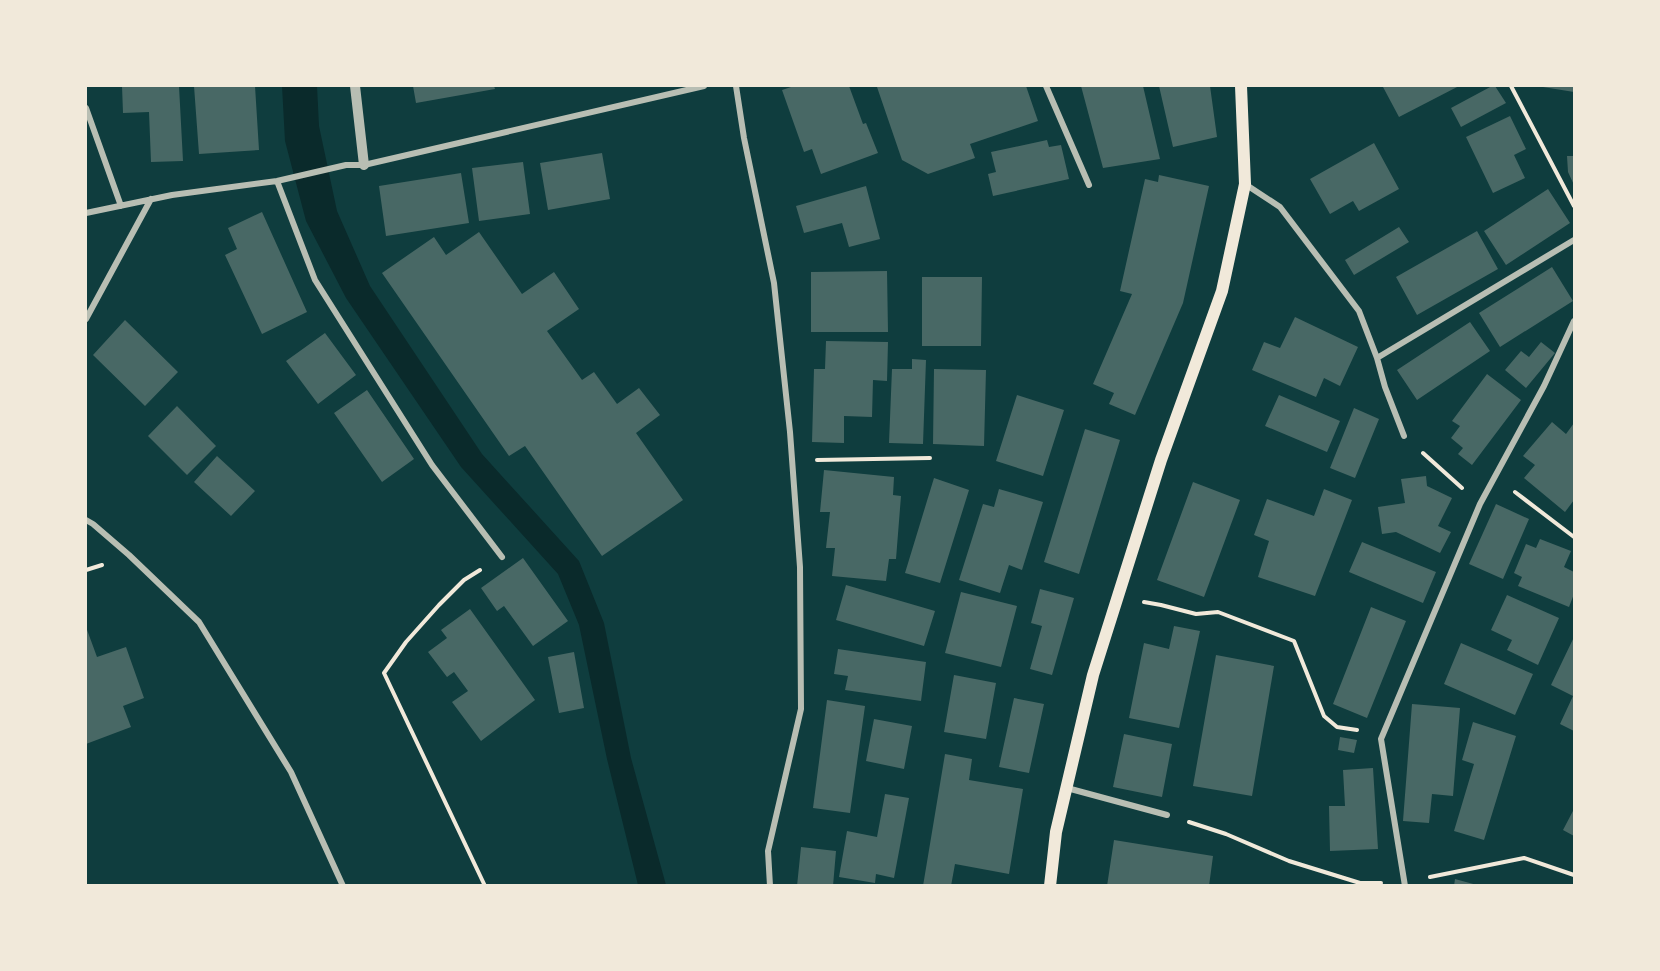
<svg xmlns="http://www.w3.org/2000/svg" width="1660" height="971" font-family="'Golos Text',sans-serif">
	<rect width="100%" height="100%" fill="#0f3d3e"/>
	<path fill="#0a2a2b" d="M 282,86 L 317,86 L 319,126 L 337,211 L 370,286 L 482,454 L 579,561 L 604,623 L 631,758 L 666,885 L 638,885 L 607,759 L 579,625 L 558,574 L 461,467 L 346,298 L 306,221 L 285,141 Z"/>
	<path fill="#486865" d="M 122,86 L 179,86 L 183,161 L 151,162 L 149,112 L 123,113 Z
		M 194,86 L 255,86 L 259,150 L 199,154 Z
		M 413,86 L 494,86 L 495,89 L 416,103 Z
		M 794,86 L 849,86 L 863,124 L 866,123 L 878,153 L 821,174 L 812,149 L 804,152 L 782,90 Z
		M 881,86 L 1026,86 L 1038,121 L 970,144 L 975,158 L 928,174 L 902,160 L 877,87 Z
		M 1081,86 L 1143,86 L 1160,159 L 1103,168 Z
		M 1159,86 L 1210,86 L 1217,137 L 1173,147 Z
		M 1385,86 L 1459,86 L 1399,117 L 1383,87 Z
		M 1492,86 L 1495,86 L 1506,103 L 1461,127 L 1451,108 Z
		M 1543,86 L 1574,86 L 1574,92 L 1543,87 Z
		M 1510,116 L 1526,149 L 1514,155 L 1525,178 L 1493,193 L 1466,137 Z
		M 1047,140 L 1049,147 L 1061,145 L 1069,179 L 993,196 L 988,174 L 996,172 L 991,152 Z
		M 1374,143 L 1399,189 L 1359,211 L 1353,201 L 1330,214 L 1310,179 Z
		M 602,153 L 610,199 L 548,210 L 540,163 Z
		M 1567,156 L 1574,156 L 1574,185 L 1568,172 Z
		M 523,162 L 530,214 L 479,221 L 472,168 Z
		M 461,173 L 469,223 L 386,236 L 379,186 Z
		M 1159,175 L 1209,186 L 1183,303 L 1135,415 L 1109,404 L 1114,393 L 1093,384 L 1132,294 L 1120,291 L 1145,179 L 1158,182 Z
		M 866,186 L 880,239 L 849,247 L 842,223 L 804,233 L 796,206 Z
		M 1548,189 L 1570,223 L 1506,265 L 1484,231 Z
		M 262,212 L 307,312 L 262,334 L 225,255 L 237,249 L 228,228 Z
		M 1399,227 L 1409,242 L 1354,275 L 1345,260 Z
		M 1477,231 L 1498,269 L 1417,315 L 1396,277 Z
		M 479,232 L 522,294 L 554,272 L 579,309 L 547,331 L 582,380 L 594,372 L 617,404 L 639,388 L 660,415 L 636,433 L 683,500 L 602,556 L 525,446 L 509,456 L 382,273 L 434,237 L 446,255 Z
		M 1552,267 L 1573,301 L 1500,347 L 1479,313 Z
		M 887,271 L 888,332 L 811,332 L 811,272 Z
		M 922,277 L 982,277 L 981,346 L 922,346 Z
		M 1295,317 L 1358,347 L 1340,386 L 1324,378 L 1316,397 L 1252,370 L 1264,342 L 1280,348 Z
		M 125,320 L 178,372 L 145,406 L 93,355 Z
		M 1470,322 L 1490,351 L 1417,400 L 1397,370 Z
		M 325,333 L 356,375 L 318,404 L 286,361 Z
		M 826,341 L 888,342 L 887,381 L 873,380 L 872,417 L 844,416 L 844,443 L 812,442 L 814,369 L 825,369 Z
		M 1541,342 L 1555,353 L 1526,388 L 1505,370 L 1521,351 L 1529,357 Z
		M 912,359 L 926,360 L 923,444 L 889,443 L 892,369 L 912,369 Z
		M 934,369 L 986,370 L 984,446 L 933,444 Z
		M 1487,374 L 1521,400 L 1472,465 L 1458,454 L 1463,448 L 1451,438 L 1460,426 L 1452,421 Z
		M 367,390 L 414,459 L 382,482 L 334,413 Z
		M 1017,395 L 1064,410 L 1043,476 L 996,461 Z
		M 1279,395 L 1340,421 L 1327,452 L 1265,426 Z
		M 177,406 L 216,446 L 187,475 L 148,436 Z
		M 1354,408 L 1379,419 L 1355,478 L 1330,468 Z
		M 1552,422 L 1566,434 L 1574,423 L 1574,500 L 1565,512 L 1524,478 L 1535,465 L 1523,456 Z
		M 1085,429 L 1120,440 L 1079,574 L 1044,562 Z
		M 217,456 L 255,491 L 231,516 L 194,482 Z
		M 824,470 L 894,477 L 893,495 L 901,496 L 896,559 L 889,559 L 886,581 L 832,576 L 835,548 L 826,548 L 830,512 L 820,512 Z
		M 1426,476 L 1427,486 L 1452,498 L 1438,526 L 1451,532 L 1440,553 L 1396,532 L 1382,534 L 1378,507 L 1405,503 L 1401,479 Z
		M 934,478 L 969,490 L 940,583 L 905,573 Z
		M 1193,482 L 1240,500 L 1204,597 L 1157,580 Z
		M 999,489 L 1043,502 L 1022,570 L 1009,565 L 1000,593 L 959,580 L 983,504 L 994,507 Z
		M 1324,489 L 1352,500 L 1315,596 L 1258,577 L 1269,541 L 1254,535 L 1267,499 L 1314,516 Z
		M 1496,504 L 1529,519 L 1503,579 L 1469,564 Z
		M 1540,539 L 1571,551 L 1564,567 L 1574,572 L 1574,594 L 1569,607 L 1518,586 L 1522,577 L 1514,573 L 1526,544 L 1536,548 Z
		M 1362,542 L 1436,572 L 1423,603 L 1349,572 Z
		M 523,558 L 568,621 L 533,646 L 504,606 L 497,611 L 481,588 Z
		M 846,585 L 935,611 L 924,646 L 836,620 Z
		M 1040,589 L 1074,598 L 1052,675 L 1030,669 L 1042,626 L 1031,623 Z
		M 961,592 L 1017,606 L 1001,667 L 945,653 Z
		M 1507,595 L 1559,618 L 1538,665 L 1507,650 L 1512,640 L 1491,630 Z
		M 1371,607 L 1406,621 L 1367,718 L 1333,704 Z
		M 470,609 L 535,700 L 481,741 L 452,702 L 468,691 L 454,672 L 447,677 L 428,652 L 447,638 L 441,630 Z
		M 1174,626 L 1200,631 L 1179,728 L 1129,718 L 1144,643 L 1169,649 Z
		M 86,627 L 97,657 L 126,647 L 144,698 L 123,706 L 131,727 L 86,744 Z
		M 1574,637 L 1574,731 L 1560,724 L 1573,696 L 1551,685 Z
		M 1461,643 L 1533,674 L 1515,715 L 1444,684 Z
		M 838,649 L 926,662 L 921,701 L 845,690 L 848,676 L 834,674 Z
		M 574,652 L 584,708 L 559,713 L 548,657 Z
		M 1216,655 L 1274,666 L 1252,796 L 1193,786 Z
		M 954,675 L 996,683 L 986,739 L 944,732 Z
		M 1014,698 L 1044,704 L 1029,773 L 999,767 Z
		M 827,700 L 865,706 L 850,813 L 813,808 Z
		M 1412,704 L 1460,708 L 1453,796 L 1432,794 L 1429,823 L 1403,821 Z
		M 874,719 L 912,726 L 904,769 L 866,761 Z
		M 1473,722 L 1516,736 L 1484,840 L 1454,831 L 1474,764 L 1462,760 Z
		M 1124,734 L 1172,744 L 1162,797 L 1113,787 Z
		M 1340,737 L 1357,740 L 1354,753 L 1338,750 Z
		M 945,754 L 972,759 L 969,780 L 1023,789 L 1009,874 L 955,864 L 951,886 L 923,886 Z
		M 1373,768 L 1378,849 L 1330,851 L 1329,806 L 1345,806 L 1343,770 Z
		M 885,794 L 909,798 L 894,878 L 876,874 L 875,883 L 839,877 L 847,831 L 877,837 Z
		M 1574,809 L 1574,836 L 1563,830 Z
		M 1114,840 L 1213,856 L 1209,886 L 1107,886 Z
		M 801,847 L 836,851 L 833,886 L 797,886 Z
		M 1455,879 L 1477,885 L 1477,886 L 1454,886 Z"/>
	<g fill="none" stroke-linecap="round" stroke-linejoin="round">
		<path stroke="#f1e9da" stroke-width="4" d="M 1511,86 L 1574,206
			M 1423,453 L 1462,488
			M 817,460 L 930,458
			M 1515,492 L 1574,537
			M 86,570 L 102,565
			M 480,570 L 464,580 L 439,605 L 406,642 L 384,673 L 485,886
			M 1144,602 L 1161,605 L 1196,614 L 1218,612 L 1294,641 L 1324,716 L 1337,727 L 1357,730
			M 1189,822 L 1226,834 L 1289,861 L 1360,883 L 1381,883
			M 1430,877 L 1524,858 L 1574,875"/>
		<path stroke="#b8beb3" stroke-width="6" d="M 736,86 L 744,138 L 774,283 L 790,432 L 800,567 L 801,709 L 768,851 L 770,886
			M 1046,86 L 1089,185
			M 86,108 L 121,206
			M 277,181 L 315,280 L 432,465 L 502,557
			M 1245,184 L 1280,207 L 1359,311 L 1377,358 L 1385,387 L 1404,436
			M 86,213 L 172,195 L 277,181 L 346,165 L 364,165 L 704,86
			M 86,319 L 151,199
			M 1377,358 L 1574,240
			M 86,520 L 93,524 L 129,555 L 199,622 L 291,772 L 343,886
			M 1067,788 L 1167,815
			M 1405,886 L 1381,739 L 1480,504 L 1544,386 L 1574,321"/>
		<path stroke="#b8beb3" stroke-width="10" d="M 355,86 L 364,165"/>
		<path stroke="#f1e9da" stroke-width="12" d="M 1050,886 L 1056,832 L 1093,675 L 1161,460 L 1222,291 L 1245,184 L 1241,86"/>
	</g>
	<rect width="1660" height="971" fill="none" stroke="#f1e9da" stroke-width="174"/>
</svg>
